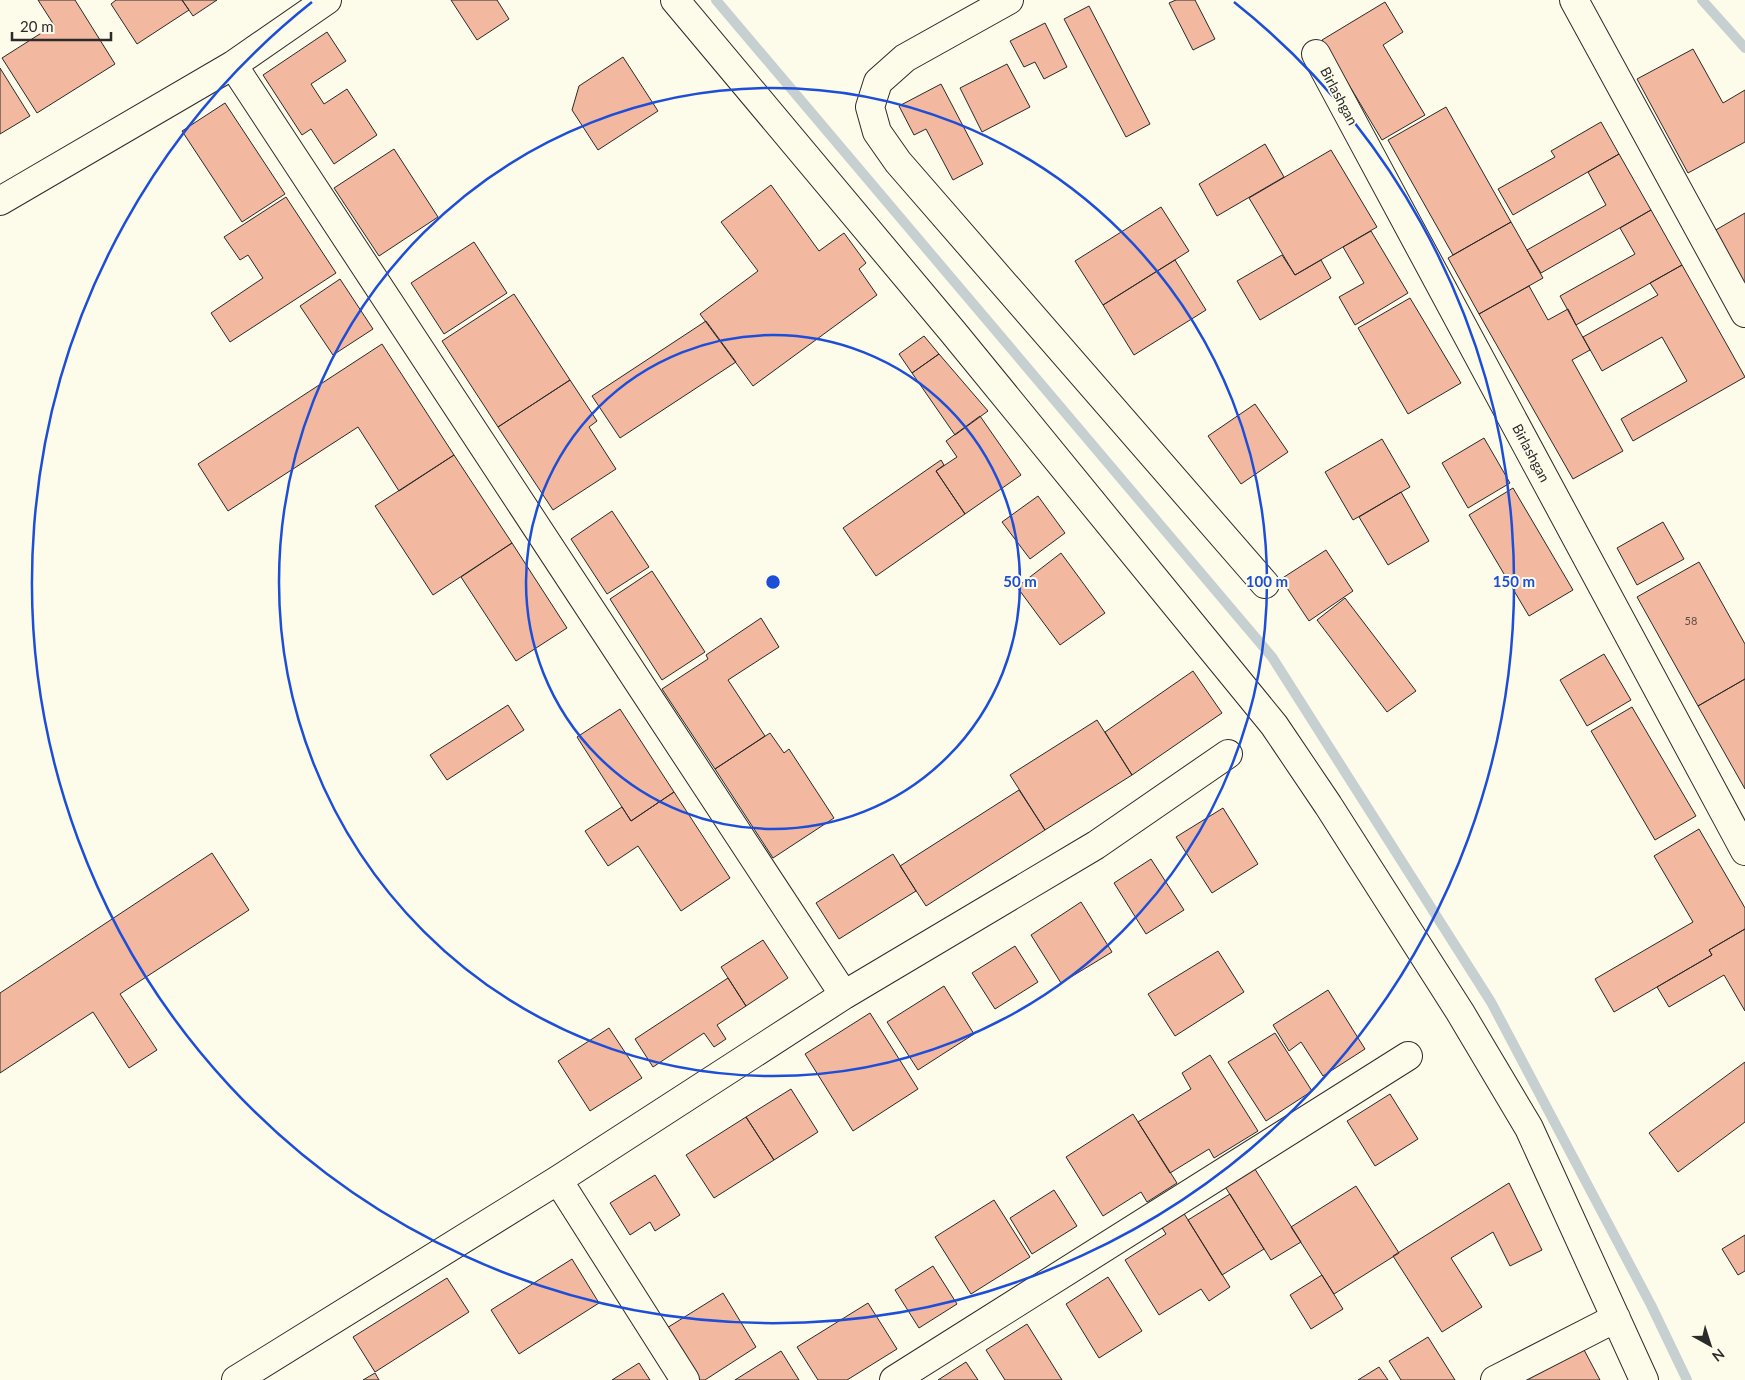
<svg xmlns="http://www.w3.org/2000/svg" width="1745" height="1380" font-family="Lato,sans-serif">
	<rect width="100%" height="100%" fill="#fdfbea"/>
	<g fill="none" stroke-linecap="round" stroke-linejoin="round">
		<path stroke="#c7d0d0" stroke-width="10" d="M 716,0 L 1272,657 L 1491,1002 L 1651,1305 L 1687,1380
			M 1702,0 L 1745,48"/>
	</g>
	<path fill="#f2b8a0" stroke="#2b2b2b" d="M 38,0 L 75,0 L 115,64 L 37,113 L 2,58 L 54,25 Z
		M 116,0 L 182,0 L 189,10 L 137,44 L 111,4 Z
		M 182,0 L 217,0 L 193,16 Z
		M 451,0 L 497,0 L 509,19 L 477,40 Z
		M 1176,0 L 1195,0 L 1215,39 L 1193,50 L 1169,3 Z
		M 1385,2 L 1403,32 L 1383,45 L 1425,115 L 1382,140 L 1322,40 Z
		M 1089,6 L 1150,124 L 1126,137 L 1064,19 Z
		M 1045,23 L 1067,67 L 1044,79 L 1035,62 L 1024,67 L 1010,41 Z
		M 327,32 L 346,61 L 311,84 L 324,104 L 347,89 L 377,135 L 334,164 L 311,129 L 302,135 L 263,75 Z
		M 1693,49 L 1723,103 L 1745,90 L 1745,142 L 1688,173 L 1637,79 Z
		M 623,57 L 658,111 L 598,150 L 572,110 L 579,86 Z
		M 1007,64 L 1030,107 L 982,132 L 960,88 Z
		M 0,68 L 30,116 L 0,134 Z
		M 941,84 L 983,164 L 953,180 L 926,129 L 914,135 L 899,106 Z
		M 225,103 L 285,194 L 242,222 L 182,131 Z
		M 1446,107 L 1511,222 L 1453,255 L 1388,140 Z
		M 1601,122 L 1619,154 L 1513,215 L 1498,189 L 1555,157 L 1551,151 Z
		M 1265,144 L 1284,177 L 1217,216 L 1199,184 Z
		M 394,149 L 438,217 L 379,256 L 334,188 Z
		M 1331,150 L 1377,227 L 1295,275 L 1249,198 Z
		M 1619,154 L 1651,210 L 1541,273 L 1527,250 L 1606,205 L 1588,172 Z
		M 771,185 L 819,251 L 844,233 L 866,263 L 859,269 L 877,295 L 753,386 L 700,314 L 758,271 L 721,222 Z
		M 286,197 L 336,273 L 230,342 L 211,313 L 263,278 L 248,255 L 240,260 L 224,237 Z
		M 1161,207 L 1189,251 L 1103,305 L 1075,261 Z
		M 1651,210 L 1682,265 L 1576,325 L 1560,296 L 1635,254 L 1620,228 Z
		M 1745,213 L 1745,286 L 1714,231 Z
		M 1511,222 L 1543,278 L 1479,314 L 1448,258 Z
		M 1371,231 L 1408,293 L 1355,325 L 1339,297 L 1364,283 L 1343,247 Z
		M 474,242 L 507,293 L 444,334 L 411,283 Z
		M 1282,255 L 1295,275 L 1321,260 L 1331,278 L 1260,320 L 1237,281 Z
		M 1175,260 L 1206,310 L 1134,355 L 1103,305 Z
		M 1682,265 L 1745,377 L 1633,441 L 1621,419 L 1687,381 L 1662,337 L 1602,371 L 1583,337 L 1658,295 L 1650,283 Z
		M 340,279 L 373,329 L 333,355 L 300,306 Z
		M 1529,286 L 1548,320 L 1568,309 L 1576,325 L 1590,350 L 1572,360 L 1623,451 L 1573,479 L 1479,314 Z
		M 514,294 L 570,380 L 498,427 L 442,341 Z
		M 1410,298 L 1461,383 L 1408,414 L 1358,328 Z
		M 706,321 L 736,362 L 620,438 L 592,396 Z
		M 924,336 L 939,354 L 912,373 L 899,354 Z
		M 382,344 L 454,455 L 399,491 L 358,427 L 228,511 L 198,464 Z
		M 939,354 L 988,411 L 955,435 L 912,373 Z
		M 570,380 L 597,421 L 589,427 L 616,469 L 553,510 L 498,427 Z
		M 1255,404 L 1288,452 L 1241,484 L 1208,436 Z
		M 980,416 L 1021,475 L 965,514 L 936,471 L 957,457 L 946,441 Z
		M 1484,438 L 1510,483 L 1468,508 L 1442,463 Z
		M 1382,439 L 1410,487 L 1353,520 L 1325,472 Z
		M 454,455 L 512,543 L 433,595 L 375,506 Z
		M 941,460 L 944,465 L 936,471 L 965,514 L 876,576 L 843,528 Z
		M 1513,488 L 1573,590 L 1529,616 L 1469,515 Z
		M 1401,492 L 1429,541 L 1388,565 L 1359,517 Z
		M 1038,496 L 1065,533 L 1030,559 L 1002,522 Z
		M 612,511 L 649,567 L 607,594 L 571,539 Z
		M 1663,522 L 1684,559 L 1637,585 L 1617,548 Z
		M 512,543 L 567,628 L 516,661 L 461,577 Z
		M 1326,550 L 1353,591 L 1309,621 L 1281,579 Z
		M 1061,553 L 1105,613 L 1060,645 L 1017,587 Z
		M 1699,562 L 1745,644 L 1745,679 L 1698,706 L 1637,597 Z
		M 652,571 L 705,652 L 662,680 L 610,599 Z
		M 1345,598 L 1416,691 L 1387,712 L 1317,620 Z
		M 761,618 L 779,647 L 728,680 L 765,736 L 715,769 L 662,689 L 708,659 L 706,655 Z
		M 1604,654 L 1631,700 L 1587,726 L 1560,680 Z
		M 1193,671 L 1222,713 L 1132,775 L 1105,732 Z
		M 1745,679 L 1745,789 L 1698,706 Z
		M 508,705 L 524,730 L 447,780 L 430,755 Z
		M 1632,707 L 1696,816 L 1655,840 L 1591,731 Z
		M 620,709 L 674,792 L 631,821 L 577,737 Z
		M 1097,720 L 1132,775 L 1045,830 L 1010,775 Z
		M 770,733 L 784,753 L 789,749 L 834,818 L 773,858 L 715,769 Z
		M 1019,790 L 1045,830 L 926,906 L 900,866 Z
		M 674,792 L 730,878 L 681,911 L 638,846 L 608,866 L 585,831 L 622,807 L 631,821 Z
		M 1223,808 L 1258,864 L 1212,893 L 1176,837 Z
		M 1699,829 L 1745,908 L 1745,929 L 1709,950 L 1712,955 L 1614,1012 L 1595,979 L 1693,922 L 1654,856 Z
		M 212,853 L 249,910 L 120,994 L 157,1050 L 129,1068 L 93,1012 L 0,1073 L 0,993 Z
		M 893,854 L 916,891 L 839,939 L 816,903 Z
		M 1151,859 L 1184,910 L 1146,934 L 1114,883 Z
		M 1081,902 L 1112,952 L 1061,983 L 1031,935 Z
		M 1745,929 L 1745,1011 L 1724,975 L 1669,1007 L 1657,987 L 1712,955 L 1709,950 Z
		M 763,940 L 788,978 L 746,1006 L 721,967 Z
		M 1015,946 L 1038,982 L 995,1009 L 972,973 Z
		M 1218,951 L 1244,992 L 1175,1036 L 1148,994 Z
		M 728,978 L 746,1006 L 717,1025 L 726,1039 L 714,1047 L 704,1033 L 653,1067 L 635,1039 Z
		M 944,986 L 974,1034 L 918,1070 L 887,1022 Z
		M 1328,990 L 1365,1049 L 1323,1076 L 1301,1042 L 1289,1051 L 1273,1025 Z
		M 870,1013 L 918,1089 L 853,1131 L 805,1054 Z
		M 609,1028 L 642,1078 L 590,1111 L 558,1061 Z
		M 1275,1033 L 1312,1091 L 1266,1121 L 1228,1062 Z
		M 1210,1055 L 1258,1131 L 1214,1158 L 1209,1149 L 1170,1173 L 1138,1122 L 1191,1089 L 1182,1073 Z
		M 1745,1062 L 1745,1122 L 1678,1172 L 1649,1133 Z
		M 791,1089 L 818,1132 L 774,1160 L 746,1117 Z
		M 1390,1094 L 1418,1139 L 1375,1166 L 1347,1121 Z
		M 1133,1114 L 1177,1183 L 1147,1202 L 1141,1192 L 1103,1216 L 1066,1157 Z
		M 746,1117 L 774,1160 L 714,1198 L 686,1155 Z
		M 1253,1166 L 1301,1242 L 1271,1260 L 1224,1185 Z
		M 655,1175 L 680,1215 L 655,1231 L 650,1222 L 630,1235 L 610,1203 Z
		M 1509,1183 L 1542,1250 L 1510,1266 L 1493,1232 L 1451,1258 L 1482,1307 L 1442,1332 L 1393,1256 Z
		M 1356,1186 L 1399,1253 L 1334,1294 L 1291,1227 Z
		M 1054,1190 L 1077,1226 L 1032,1254 L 1010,1218 Z
		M 1230,1194 L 1264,1249 L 1222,1275 L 1188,1220 Z
		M 994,1200 L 1030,1257 L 971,1294 L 935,1237 Z
		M 1183,1212 L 1230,1287 L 1209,1301 L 1201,1289 L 1159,1315 L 1125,1260 L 1166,1234 L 1161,1226 Z
		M 1745,1235 L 1745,1271 L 1738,1275 L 1722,1249 Z
		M 572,1259 L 599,1303 L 519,1354 L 491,1310 Z
		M 933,1266 L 957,1304 L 919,1328 L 895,1290 Z
		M 1322,1275 L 1343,1309 L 1311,1329 L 1290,1295 Z
		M 1108,1277 L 1142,1331 L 1099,1358 L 1066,1304 Z
		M 447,1278 L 469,1312 L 375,1372 L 353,1337 Z
		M 723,1293 L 756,1347 L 705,1380 L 693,1380 L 662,1331 Z
		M 868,1303 L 897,1349 L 847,1380 L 818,1380 L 797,1347 Z
		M 1027,1324 L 1062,1380 L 1005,1380 L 986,1350 Z
		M 1428,1337 L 1455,1380 L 1401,1380 L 1389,1361 Z
		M 1583,1348 L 1600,1380 L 1522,1380 Z
		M 781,1351 L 799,1380 L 735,1380 Z
		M 966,1362 L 978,1380 L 938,1380 Z
		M 639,1363 L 650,1380 L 612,1380 Z
		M 1379,1367 L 1388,1380 L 1358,1380 Z
		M 375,1373 L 379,1380 L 363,1380 Z"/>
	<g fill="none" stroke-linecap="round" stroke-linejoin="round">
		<g stroke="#2b2b2b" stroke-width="30">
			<path id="minor" d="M 675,0 L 953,332 L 1274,725 L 1328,805 L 1460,1012 L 1529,1128 L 1644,1380
				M 1009,0 L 905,58 L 878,82 L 870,107 L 877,132 L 898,162 L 1265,584
				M 1574,0 L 1745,313
				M 1316,54 L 1745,851
				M 233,65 L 844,995
				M 0,201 L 233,65 L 327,0
				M 558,1180 L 685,1380
				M 236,1380 L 558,1180 L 844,995 L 1096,845 L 1228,754
				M 894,1380 L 1408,1056
				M 1495,1380 L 1616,1318"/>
		</g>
		<use href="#minor" stroke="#fdfbea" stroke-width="28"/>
	</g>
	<g fill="none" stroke="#1d4ed8" stroke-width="2.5">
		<circle cx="773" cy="582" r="247"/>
		<circle cx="773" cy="582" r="494"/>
		<path d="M1234 2A741 741 0 1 1 312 2"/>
	</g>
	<g text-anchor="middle" stroke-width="4" stroke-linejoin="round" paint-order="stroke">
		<g font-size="11" fill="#5d4e48">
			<text x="1691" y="625">58</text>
		</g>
		<g font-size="14" fill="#2b2b2b" stroke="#fdfbea">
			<text transform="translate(1339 96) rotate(62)" y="5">Birlashgan</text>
			<text transform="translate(1531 453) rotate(62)" y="5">Birlashgan</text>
		</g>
	</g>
	<circle cx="773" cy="582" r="8" fill="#1d4ed8" stroke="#fdfbea" stroke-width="2.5"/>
	<g font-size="15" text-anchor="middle" font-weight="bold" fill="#1d4ed8" stroke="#fdfbea" stroke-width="4" stroke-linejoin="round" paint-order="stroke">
		<text x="1020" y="587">50 m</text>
		<text x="1267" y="587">100 m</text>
		<text x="1514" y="587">150 m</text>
	</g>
	<g transform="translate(1710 1345) rotate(141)" stroke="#fdfbea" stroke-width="4" paint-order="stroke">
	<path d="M0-4L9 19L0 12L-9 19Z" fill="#2b2b2b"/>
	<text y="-8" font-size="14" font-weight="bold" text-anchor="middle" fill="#2b2b2b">N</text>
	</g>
	<path d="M12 32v8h99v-8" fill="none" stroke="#2b2b2b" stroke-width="2.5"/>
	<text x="20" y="32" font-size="15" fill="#2b2b2b" stroke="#fdfbea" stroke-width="4" paint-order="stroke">20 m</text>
</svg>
